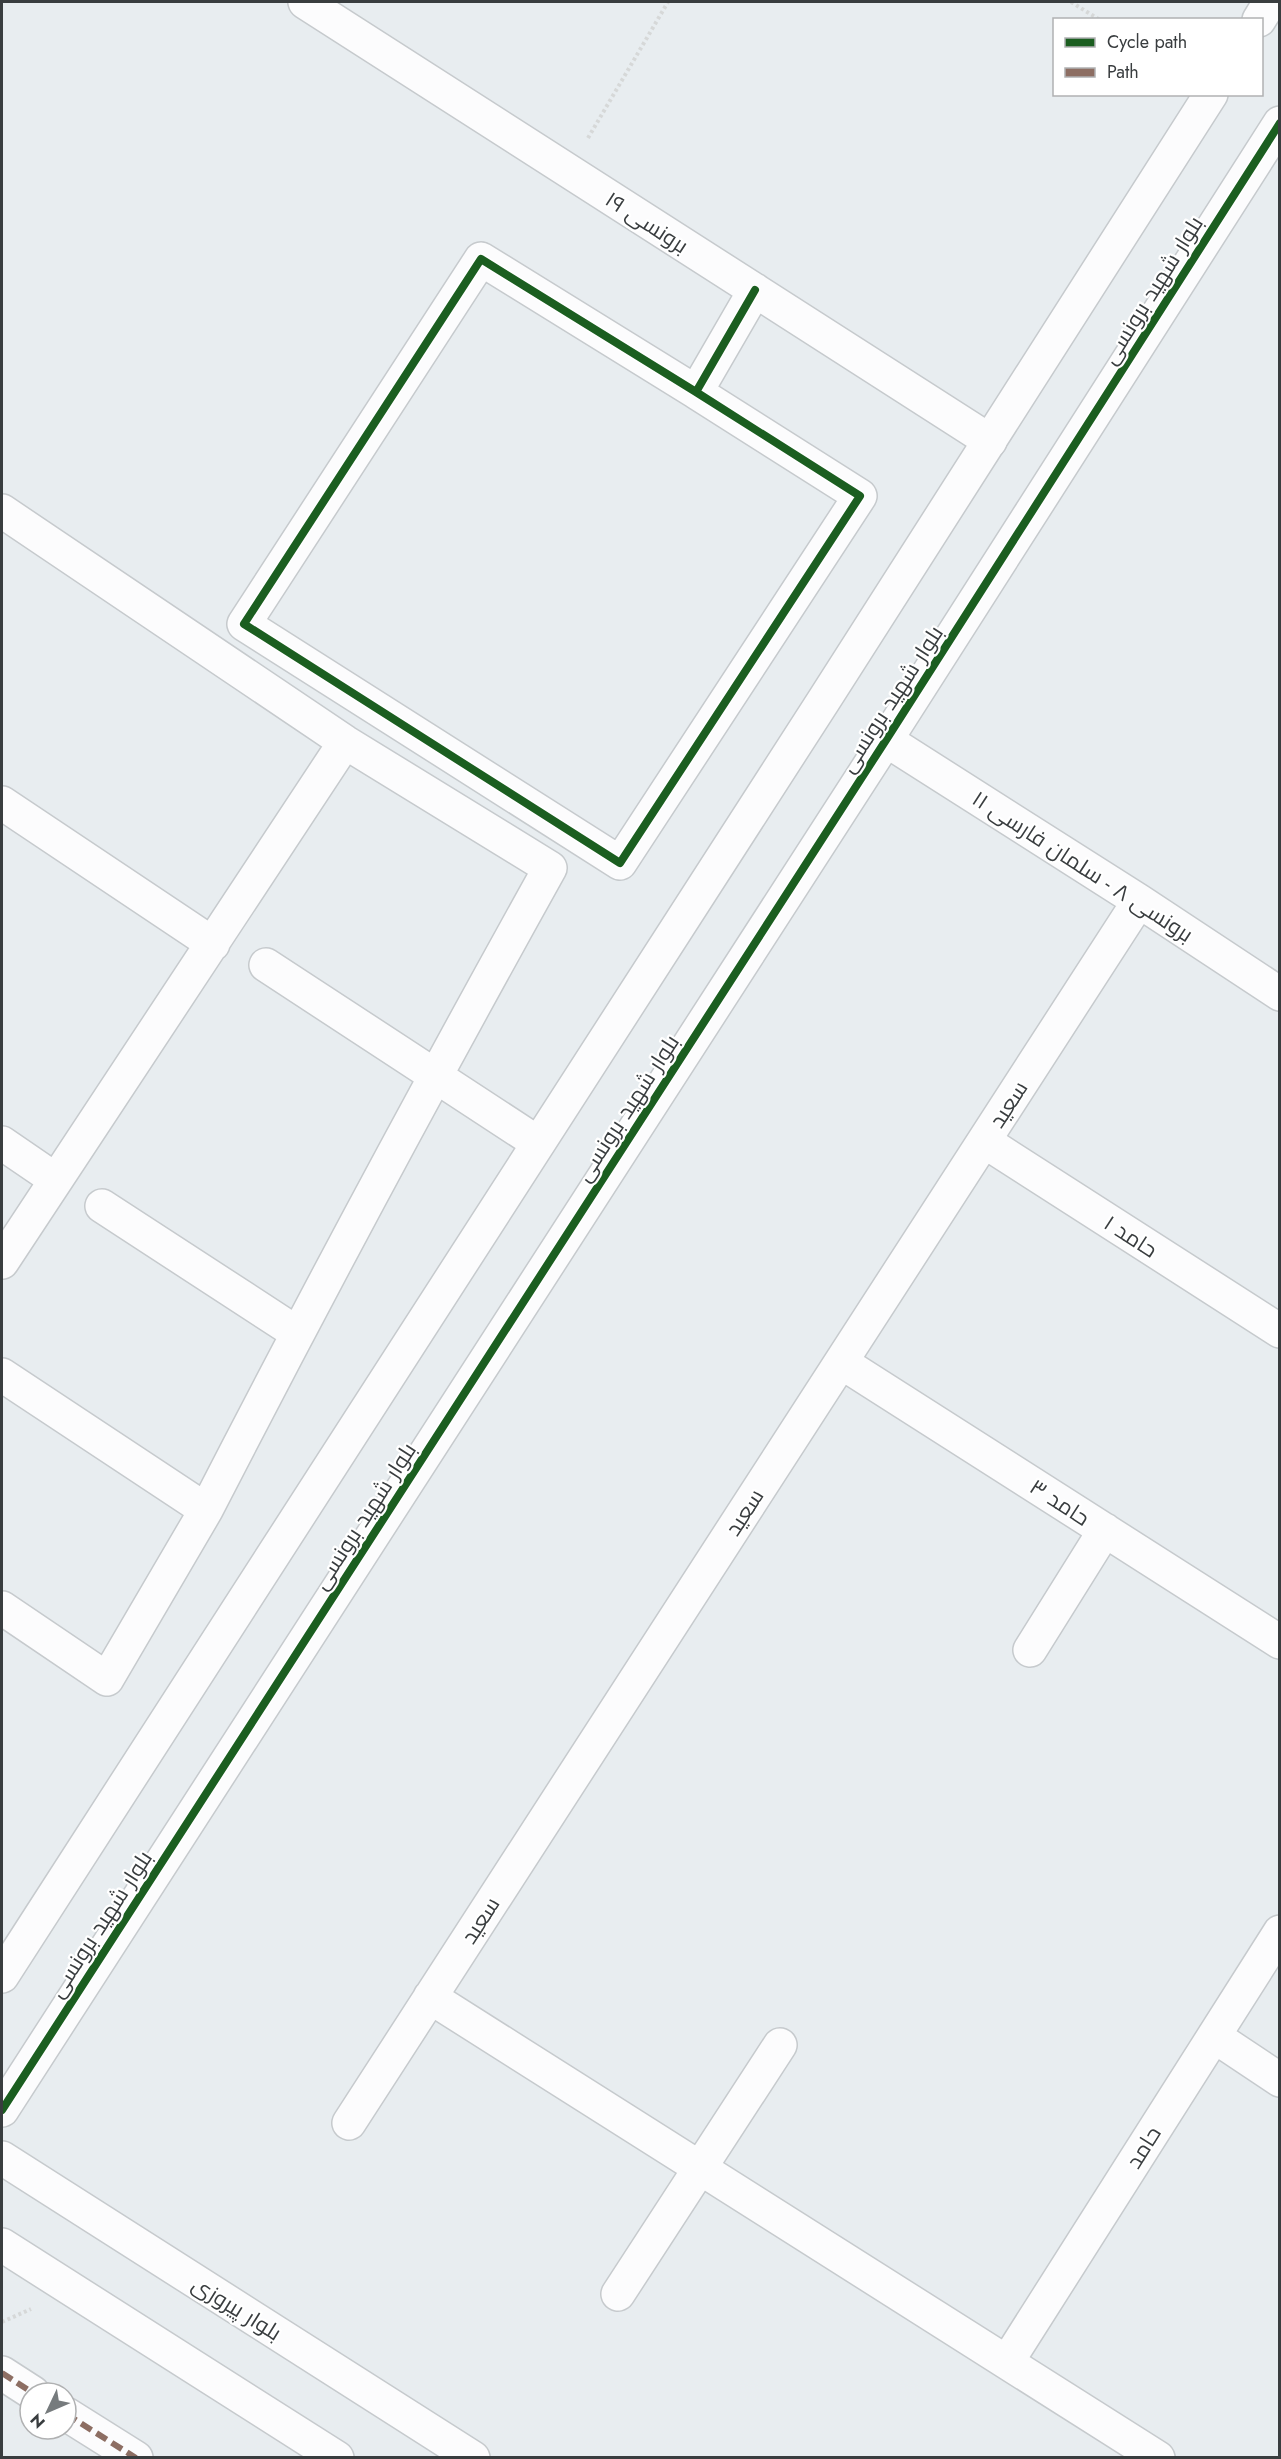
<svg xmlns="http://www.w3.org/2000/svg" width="1281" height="2459" font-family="Jost,Cairo,sans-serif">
	<rect width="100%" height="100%" fill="#e8edf0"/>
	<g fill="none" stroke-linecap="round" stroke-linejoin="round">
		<g stroke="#c6cacd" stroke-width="36">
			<path id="street" d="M 305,2 L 990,441
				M 696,392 L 860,496 L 620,863 L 244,624 L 481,259 L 696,392 L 755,290
				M 2,511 L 345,742 L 550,868 C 432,1080 317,1294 206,1510 L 2,1375
				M 886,740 L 1139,901 L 1280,994
				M 2,803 L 213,944
				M 266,965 L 538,1143
				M 984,1141 L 1280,1331
				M 2,1143 L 56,1180
				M 102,1206 L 297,1333
				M 2,1262 L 345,742
				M 841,1362 L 1280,1642
				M 2,1608 L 107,1679 L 206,1510
				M 1030,1650 L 1105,1530
				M 430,1997 L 1158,2458
				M 1214,2036 L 1280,2080
				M 349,2123 L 1139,901
				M 618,2294 L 780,2045
				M 1007,2362 L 1280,1932
				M 2,2373 L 33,2393
				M 66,2414 L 136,2458"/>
		</g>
		<g stroke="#c6cacd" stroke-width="36">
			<path id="secondary" d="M 1259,20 L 1270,2
				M 2,1976 L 824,700 L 1211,94
				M 2,2110 L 886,740 L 1280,123
				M 2,2158 L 473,2458
				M 2,2245 L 337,2458"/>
		</g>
		<path stroke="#d6d8d8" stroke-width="4" stroke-dasharray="3 3" stroke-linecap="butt" d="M 1071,2 L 1100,20
			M 588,138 L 668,2
			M 2,2322 L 31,2309"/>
		<use href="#street" stroke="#fcfcfd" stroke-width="33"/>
		<use href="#secondary" stroke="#fcfcfd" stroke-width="33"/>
		<path stroke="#8d6e63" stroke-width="6" stroke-dasharray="12 6" stroke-linecap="butt" d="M 2,2373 L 33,2393
			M 66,2414 L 136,2458"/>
		<g stroke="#fff" stroke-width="11">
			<path id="cycleway" d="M 696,392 L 860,496 L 620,863 L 244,624 L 481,259 L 696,392 L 755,290
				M 2,2110 L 886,740 L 1280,123"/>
		</g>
		<use href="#cycleway" stroke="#1b5e20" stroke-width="8"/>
	</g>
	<g text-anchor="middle" stroke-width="4.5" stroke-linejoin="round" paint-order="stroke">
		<g font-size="22" fill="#393d3f" stroke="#fff">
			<text transform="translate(647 222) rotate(33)" y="8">برونسی ۱۹</text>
			<text transform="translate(1152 290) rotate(-58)" y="8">بلوار شهید برونسی</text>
			<text transform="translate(891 699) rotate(-57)" y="8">بلوار شهید برونسی</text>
			<text transform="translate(1083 866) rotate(33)" y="8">برونسی ۸ - سلمان فارسی ۱۱</text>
			<text transform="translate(1008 1104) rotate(-57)" y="8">سعید</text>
			<text transform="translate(627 1108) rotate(-57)" y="8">بلوار شهید برونسی</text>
			<text transform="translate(1131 1236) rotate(33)" y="8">حامد ۱</text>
			<text transform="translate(1060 1502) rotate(33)" y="8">حامد ۳</text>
			<text transform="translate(744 1512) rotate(-57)" y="8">سعید</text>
			<text transform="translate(364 1516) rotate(-57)" y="8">بلوار شهید برونسی</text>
			<text transform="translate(480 1920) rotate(-57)" y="8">سعید</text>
			<text transform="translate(100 1924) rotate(-57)" y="8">بلوار شهید برونسی</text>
			<text transform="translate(1143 2147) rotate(-58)" y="8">حامد</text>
			<text transform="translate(237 2308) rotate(32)" y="8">بلوار پیروزی</text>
		</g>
	</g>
	<rect width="1281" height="2459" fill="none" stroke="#393d3f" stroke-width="6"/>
	<rect x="1053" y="18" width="210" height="78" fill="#ffffff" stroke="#b0b1b2" stroke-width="1.5"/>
	<rect x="1065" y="38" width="30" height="9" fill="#1b5e20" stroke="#b0b1b2" stroke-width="1.5"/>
	<text x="1107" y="48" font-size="18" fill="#393d3f">Cycle path</text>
	<rect x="1065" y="68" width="30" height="9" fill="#8d6e63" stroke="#b0b1b2" stroke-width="1.5"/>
	<text x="1107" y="78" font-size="18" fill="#393d3f">Path</text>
	<g transform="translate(48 2411) rotate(226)"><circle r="28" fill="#ffffff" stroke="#b0b1b2" stroke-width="1.5"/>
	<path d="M0-4.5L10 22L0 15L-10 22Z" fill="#767b7d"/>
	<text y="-9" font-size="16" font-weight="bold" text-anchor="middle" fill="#393d3f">N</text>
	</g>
</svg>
